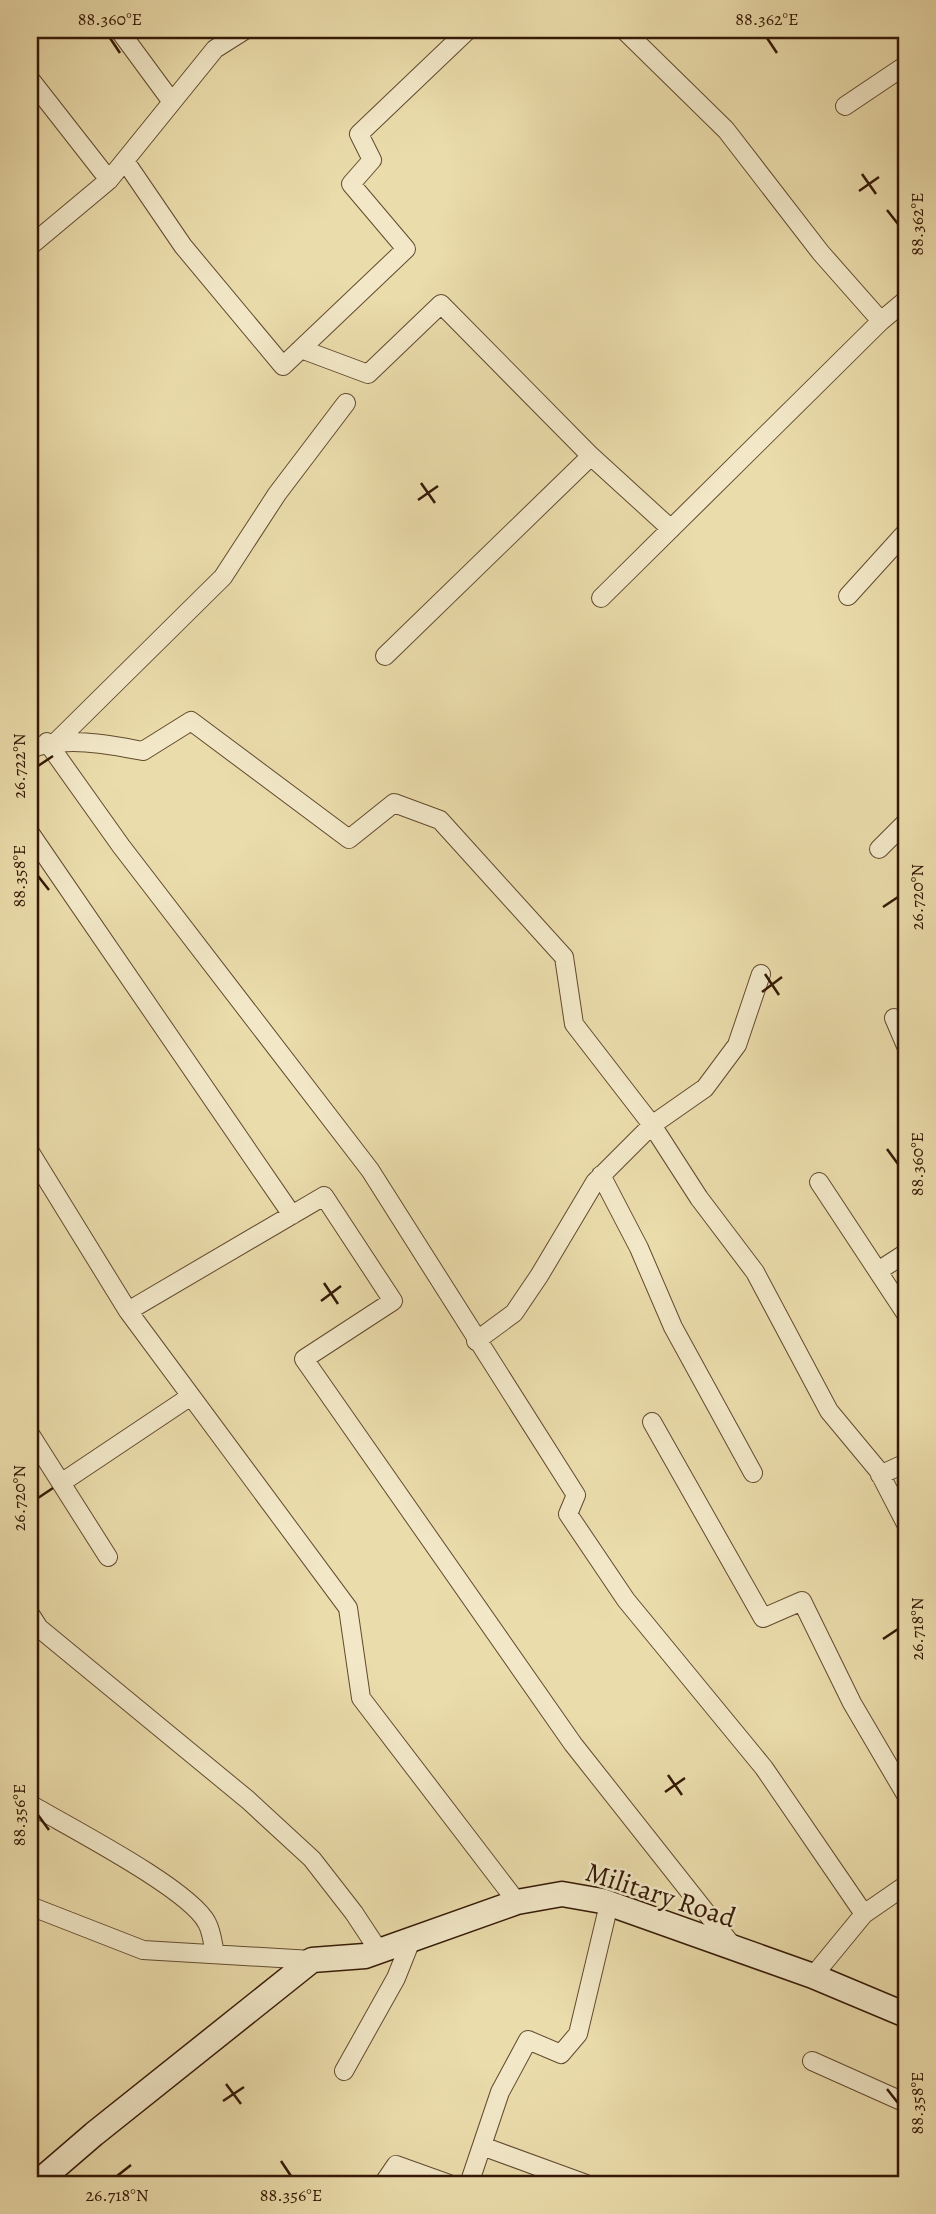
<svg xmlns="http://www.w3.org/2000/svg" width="936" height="2214" font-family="Alegreya,serif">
	<rect width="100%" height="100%" fill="#ebdcab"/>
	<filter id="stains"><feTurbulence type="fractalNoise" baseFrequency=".00286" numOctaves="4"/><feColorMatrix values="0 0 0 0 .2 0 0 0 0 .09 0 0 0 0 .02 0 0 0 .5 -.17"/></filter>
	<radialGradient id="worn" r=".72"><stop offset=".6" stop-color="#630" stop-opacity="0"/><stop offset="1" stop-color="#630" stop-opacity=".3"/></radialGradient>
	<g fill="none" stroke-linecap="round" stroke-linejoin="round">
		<g stroke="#624a2f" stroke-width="20">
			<path id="street" d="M 119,30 L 172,102
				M 624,30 L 726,130 L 821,253 L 881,321
				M 30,79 L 109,180
				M 845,106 L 906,65
				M 125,161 L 183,246 L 283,366 L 406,249 L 351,184 L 372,160 L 359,134 L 468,30
				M 30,246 L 109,180 L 215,49 L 245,30
				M 301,349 L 368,374 L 441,304 L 591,456
				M 848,596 L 906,532
				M 601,598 L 881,321 L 906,300
				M 385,656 L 591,456 L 671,529
				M 47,742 L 121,846 L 370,1170 L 576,1495 L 568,1514 L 626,1600 L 764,1768 L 864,1914
				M 55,743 L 223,577 L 277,494 L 346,403
				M 30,749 C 64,736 107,744 143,751 L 191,721 L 349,839 L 394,803 L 440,820 L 564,957 L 574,1024 L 652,1125 L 699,1198 L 755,1272 L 829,1411 L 878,1470 L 906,1524
				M 30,833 L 292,1215
				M 879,849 L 906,822
				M 894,1018 L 906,1046
				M 30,1152 L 128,1311 L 348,1608 L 361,1698 L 517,1902
				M 601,1175 L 639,1248 L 673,1327 L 753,1473
				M 819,1182 L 906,1314
				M 878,1271 L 906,1253
				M 128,1311 L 324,1196 L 393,1301 L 304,1359 L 573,1744 L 735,1949
				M 476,1341 L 514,1313 L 539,1276 L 595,1182 L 652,1125 L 705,1088 L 737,1045 L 761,974
				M 652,1422 L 763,1618 L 802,1601 L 852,1703 L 906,1795
				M 30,1434 L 108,1557
				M 880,1475 L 906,1463
				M 61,1483 L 191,1396
				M 30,1614 L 39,1628 L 248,1800 L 312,1859 L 354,1913 L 379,1951
				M 30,1804 C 67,1826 190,1889 207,1923 C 212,1932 213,1945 215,1954
				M 30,1906 L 143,1950 L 312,1960
				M 813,1976 L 864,1914 L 906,1885
				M 812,2061 L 906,2103
				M 344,2071 L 396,1978 L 412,1938
				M 482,2146 L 586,2184
				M 383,2184 L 396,2165 L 449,2184
				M 469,2184 L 500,2092 L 528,2040 L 561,2054 L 578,2034 L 609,1904"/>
		</g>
		<g stroke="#351906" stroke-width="27">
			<path id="secondary" d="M 36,2184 L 94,2134 L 312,1960 L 365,1956 L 517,1902 L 562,1894 L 602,1901 L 813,1976 L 906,2015"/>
		</g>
		<use href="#street" stroke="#f2e8c8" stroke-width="18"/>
		<use href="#secondary" stroke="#f2e8c8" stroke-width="24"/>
	</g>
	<path fill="none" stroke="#351906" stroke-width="2.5" d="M 110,38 L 120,53M 767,38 L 777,53M 862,174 L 876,194M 859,191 L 879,177M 887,210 L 898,224M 421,483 L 435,503M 418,500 L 438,486M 38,766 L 53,756M 38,876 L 49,890M 883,907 L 898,897M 765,974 L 779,995M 762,992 L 782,977M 887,1149 L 898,1164M 324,1283 L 338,1304M 321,1301 L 341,1286M 38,1498 L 53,1488M 883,1639 L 898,1629M 668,1775 L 682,1795M 665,1792 L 685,1778M 38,1815 L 49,1830M 226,2084 L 241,2104M 887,2089 L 898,2103M 223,2101 L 244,2087M 281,2161 L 291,2176M 117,2176 L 131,2165"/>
	<g text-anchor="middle" stroke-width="5" stroke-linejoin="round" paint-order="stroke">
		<g font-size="28" fill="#351906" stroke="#f2e8c8">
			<text transform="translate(661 1894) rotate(18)" y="10">Military Road</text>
		</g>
	</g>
	<rect width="936" height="2214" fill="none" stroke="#ebdcab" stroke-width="77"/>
	<rect x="38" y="38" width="860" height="2138" fill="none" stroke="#351906" stroke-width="2.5"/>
	<g font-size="18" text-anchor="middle" fill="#351906">
		<text x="110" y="25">88.360°E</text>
		<text x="767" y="25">88.362°E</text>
		<text transform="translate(917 224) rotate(-90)" y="6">88.362°E</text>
		<text transform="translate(19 766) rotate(-90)" y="6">26.722°N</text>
		<text transform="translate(19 876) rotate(-90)" y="6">88.358°E</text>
		<text transform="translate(917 897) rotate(-90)" y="6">26.720°N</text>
		<text transform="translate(917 1164) rotate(-90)" y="6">88.360°E</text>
		<text transform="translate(19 1498) rotate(-90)" y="6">26.720°N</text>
		<text transform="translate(917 1629) rotate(-90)" y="6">26.718°N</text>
		<text transform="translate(19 1815) rotate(-90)" y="6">88.356°E</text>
		<text transform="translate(917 2103) rotate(-90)" y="6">88.358°E</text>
		<text x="117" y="2201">26.718°N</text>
		<text x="291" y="2201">88.356°E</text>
	</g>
	<rect width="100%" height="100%" filter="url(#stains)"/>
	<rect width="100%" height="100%" fill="url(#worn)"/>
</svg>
